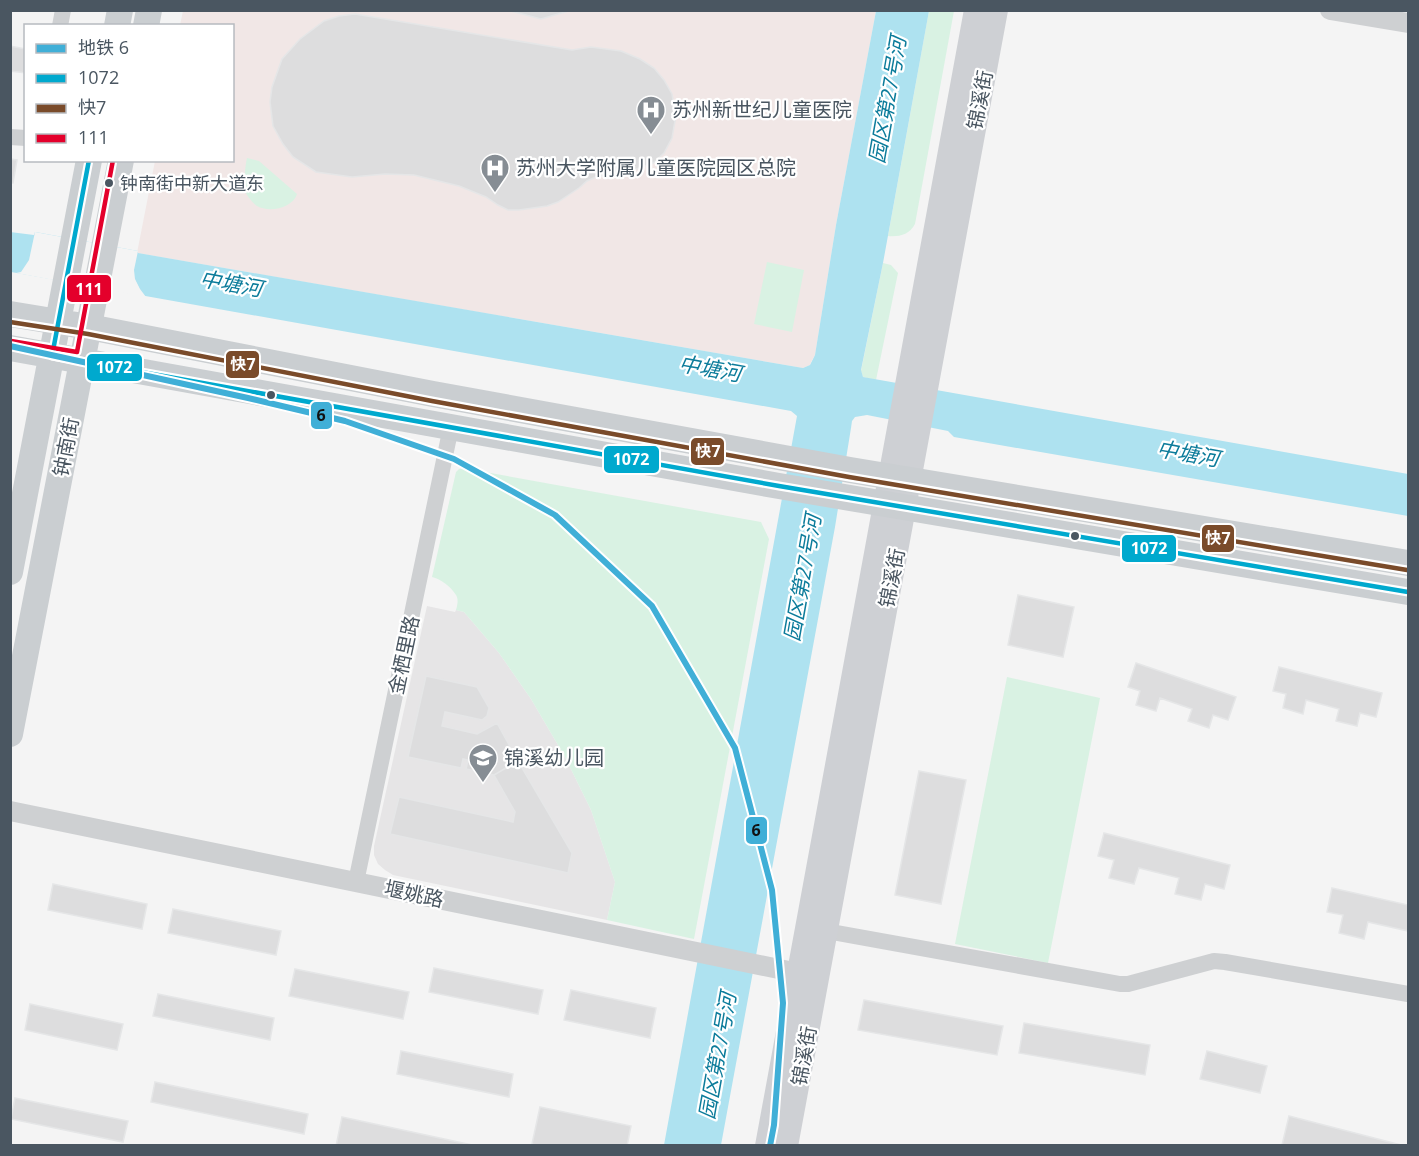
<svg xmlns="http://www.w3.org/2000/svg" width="1419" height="1156" font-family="'Open Sans','Noto Sans SC',sans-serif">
	<rect width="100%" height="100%" fill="#f4f4f4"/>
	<path fill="#e6e5e6" d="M 427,606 L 455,612 L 456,610 L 464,612 L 499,653 L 531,699 L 565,757 L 591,810 L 615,882 L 607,920 L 393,875 L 385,870 L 378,864 L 374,855 L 374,846 Z"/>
	<path fill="#f1e7e6" d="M 183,11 L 876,11 L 836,225 L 815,355 L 811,362 L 810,365 L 803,368 L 137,253 L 155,161 L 232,160 L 232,26 L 180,25 Z"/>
	<path fill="#d9f2e3" d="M 929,11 L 954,11 L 915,224 C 909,235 899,237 888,236 Z
		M 247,158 L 259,161 L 297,194 C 293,208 269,213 257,206 C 254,204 249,198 247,195 C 243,188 245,166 247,158 Z
		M 767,262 L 804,270 L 792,332 L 754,324 Z
		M 883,263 L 891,265 L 898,273 L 876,380 L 863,377 L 861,371 Z
		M 463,468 L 761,522 L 769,539 L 694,939 L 607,920 L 615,882 L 591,810 L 565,757 L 531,699 L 499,653 L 464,612 L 456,610 C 457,606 459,600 456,595 C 451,587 441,579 432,577 L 456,472 L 459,469 Z
		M 1007,677 L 1100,698 L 1048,963 L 955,944 Z"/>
	<path fill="#aee2f0" d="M 876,11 L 929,11 L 883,263 L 861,370 L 863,377 L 1408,474 L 1408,516 L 954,437 L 948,431 L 867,415 L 855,417 L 852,421 L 851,428 L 835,527 L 721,1145 L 664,1145 L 797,416 L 791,411 L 11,272 L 10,232 L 34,235 L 35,232 L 41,233 L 138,251 L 138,253 L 803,368 L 810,365 L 815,355 L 836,225 Z"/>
	<path fill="#f4f4f4" d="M 35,232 L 138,251 L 134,270 L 135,279 L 140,289 L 146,297 L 16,273 L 21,272 L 29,260 Z"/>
	<path fill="#ddddde" stroke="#e5e6e7" stroke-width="1.5" d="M 507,10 L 572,10 L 541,19 Z
		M 355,14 L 572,50 L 591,47 L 621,51 L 640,59 L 654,68 L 664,80 L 672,94 L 674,105 L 675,121 L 672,138 L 664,153 L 653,163 L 628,172 L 596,177 L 587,181 L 579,188 L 558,202 L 547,206 L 519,210 L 508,210 L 498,205 L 486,197 L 459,186 L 414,175 L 385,174 L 352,177 L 316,172 L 293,157 L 283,144 L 273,126 L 270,102 L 272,87 L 282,59 L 300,39 L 324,21 L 339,16 Z
		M 10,46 L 26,49 L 26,73 L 10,71 Z
		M 10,159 L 17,160 L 13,183 L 10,183 Z
		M 1018,595 L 1074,607 L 1063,657 L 1008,645 Z
		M 1136,663 L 1236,697 L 1228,720 L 1213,715 L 1209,728 L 1188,721 L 1192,709 L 1160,698 L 1156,711 L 1136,705 L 1140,691 L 1128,687 Z
		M 1279,667 L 1382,693 L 1376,717 L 1360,713 L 1357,726 L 1336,721 L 1339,709 L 1306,700 L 1303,714 L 1283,708 L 1286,694 L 1273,691 Z
		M 426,676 L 477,687 L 489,708 L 487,716 L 482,720 L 445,712 L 442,726 L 477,734 L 497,723 L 518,761 L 494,775 L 466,769 L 468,760 L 463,759 L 461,768 L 408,757 Z
		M 518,761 L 572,853 L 568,873 L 390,834 L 399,797 L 513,822 L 515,812 L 494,775 Z
		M 919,771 L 966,780 L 941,904 L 895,895 Z
		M 1104,833 L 1230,865 L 1224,889 L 1205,884 L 1201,900 L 1175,894 L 1179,878 L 1139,868 L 1134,884 L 1109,878 L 1114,860 L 1098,856 Z
		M 53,884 L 147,904 L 142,929 L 48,910 Z
		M 1332,888 L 1408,905 L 1408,931 L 1368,922 L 1364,939 L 1339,933 L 1343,915 L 1327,912 Z
		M 173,909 L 281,931 L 276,955 L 168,933 Z
		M 434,968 L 543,990 L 538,1014 L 429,992 Z
		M 295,969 L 409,992 L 403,1019 L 289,996 Z
		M 571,990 L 656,1008 L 650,1038 L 564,1020 Z
		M 158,994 L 274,1018 L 270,1040 L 153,1016 Z
		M 864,1000 L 1003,1026 L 997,1055 L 858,1030 Z
		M 30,1004 L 123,1024 L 117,1050 L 25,1030 Z
		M 1024,1023 L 1150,1045 L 1145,1075 L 1019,1053 Z
		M 401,1051 L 513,1074 L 509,1097 L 397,1074 Z
		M 1207,1051 L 1267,1066 L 1260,1093 L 1200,1079 Z
		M 155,1082 L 308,1114 L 304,1134 L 151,1102 Z
		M 15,1098 L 128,1121 L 123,1142 L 11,1119 Z
		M 540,1107 L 631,1126 L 627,1146 L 538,1146 L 532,1144 Z
		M 1289,1116 L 1405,1146 L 1282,1145 Z
		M 342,1117 L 477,1146 L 336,1146 Z"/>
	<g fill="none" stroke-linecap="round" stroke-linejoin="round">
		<path stroke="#ced0d2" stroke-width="16" d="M 60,26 L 63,10
			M 10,137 L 26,138
			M 356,882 L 451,427
			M 826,931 L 1120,984 L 1128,984 L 1214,961 L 1225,962 L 1408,994"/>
		<path stroke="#ced0d2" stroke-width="20" d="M 1330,10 L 1408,23
			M 10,811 L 813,976"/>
		<path stroke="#ced0d4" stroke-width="22" d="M 766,1146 L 975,10
			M 787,1146 L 997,10"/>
		<path stroke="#caced1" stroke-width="26" d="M 117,26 L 120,10
			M 146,26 L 149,10
			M 10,314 L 89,327 L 433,394 L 850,470 L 1408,563
			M 10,348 L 779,486 L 1408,592
			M 10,572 L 89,160
			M 10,734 L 121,160"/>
		<g stroke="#fff" stroke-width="9">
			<path id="bus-1" d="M 89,160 L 52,356 L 779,486 L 1408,592"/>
		</g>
		<g stroke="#fff" stroke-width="9">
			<path id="bus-2" d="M 10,322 L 88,334 L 432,401 L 849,477 L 1407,570"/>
		</g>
		<g stroke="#fff" stroke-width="9">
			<path id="bus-3" d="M 11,341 L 77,352 L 113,160"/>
		</g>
		<use href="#bus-1" stroke="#00a9ce" stroke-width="4.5"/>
		<use href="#bus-2" stroke="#7a4b2a" stroke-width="4.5"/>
		<use href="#bus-3" stroke="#e4002b" stroke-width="4.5"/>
		<g stroke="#fff" stroke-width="10">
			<path id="metro-1" d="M 10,346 L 248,398 L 345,421 L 454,459 L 555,515 L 652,606 L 735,748 L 772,890 L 783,1003 L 774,1125 L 770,1146"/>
		</g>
		<use href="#metro-1" stroke="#40afd7" stroke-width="6"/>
	</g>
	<defs>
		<g id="hospital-pin" transform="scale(1.5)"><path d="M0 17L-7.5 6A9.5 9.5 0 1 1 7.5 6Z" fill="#868d94" stroke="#fff"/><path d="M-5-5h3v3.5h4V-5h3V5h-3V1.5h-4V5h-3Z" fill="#fff"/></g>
		<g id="school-pin" transform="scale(1.5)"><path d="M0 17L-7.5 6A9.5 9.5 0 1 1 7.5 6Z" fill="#868d94" stroke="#fff"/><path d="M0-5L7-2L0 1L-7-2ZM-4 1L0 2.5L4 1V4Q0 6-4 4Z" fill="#fff"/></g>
	</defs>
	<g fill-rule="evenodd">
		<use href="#hospital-pin" x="651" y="110"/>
		<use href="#hospital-pin" x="495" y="168"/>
		<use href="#school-pin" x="483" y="758"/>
	</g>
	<g fill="#4a5661" stroke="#fff" stroke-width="2">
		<circle cx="109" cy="183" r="5"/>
		<circle cx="271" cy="395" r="5"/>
		<circle cx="1075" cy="536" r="5"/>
	</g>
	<g text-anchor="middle" stroke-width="4.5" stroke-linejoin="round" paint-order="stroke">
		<g font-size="18" fill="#4a5661" stroke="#fff" text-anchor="start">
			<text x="120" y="190">钟南街中新大道东</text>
		</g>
		<g font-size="20" fill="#4a5661" stroke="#fff">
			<text transform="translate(980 100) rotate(-79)" y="7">锦溪街</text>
			<text transform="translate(66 447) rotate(-79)" y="7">钟南街</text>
			<text transform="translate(892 578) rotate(-79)" y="7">锦溪街</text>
			<text transform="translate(404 655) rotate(-78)" y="7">金栖里路</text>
			<text transform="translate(414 894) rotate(12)" y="7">堰姚路</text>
			<text transform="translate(804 1056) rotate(-80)" y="7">锦溪街</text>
		</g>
		<g font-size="20" fill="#4a5661" stroke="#fff" text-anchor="start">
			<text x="672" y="117">苏州新世纪儿童医院</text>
			<text x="516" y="175">苏州大学附属儿童医院园区总院</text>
			<text x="504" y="765">锦溪幼儿园</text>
		</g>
		<g font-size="21" font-style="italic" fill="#0c7c9b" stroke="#fff">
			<text transform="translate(888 100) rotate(-80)" y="7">园区第27号河</text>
			<text transform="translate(231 284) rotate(10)" y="7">中塘河</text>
			<text transform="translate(710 369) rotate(10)" y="7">中塘河</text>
			<text transform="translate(1188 454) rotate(10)" y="7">中塘河</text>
			<text transform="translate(803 578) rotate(-80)" y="7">园区第27号河</text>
			<text transform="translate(718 1056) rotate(-80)" y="7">园区第27号河</text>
		</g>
	</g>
	<g stroke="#fff" stroke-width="2">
		<rect x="66" y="274" width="46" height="29" rx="6" fill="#e4002b"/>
		<rect x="225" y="350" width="35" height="29" rx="6" fill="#7a4b2a"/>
		<rect x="86" y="353" width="57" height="29" rx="6" fill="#00a9ce"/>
		<rect x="310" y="401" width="23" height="29" rx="6" fill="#40afd7"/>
		<rect x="690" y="437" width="35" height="29" rx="6" fill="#7a4b2a"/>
		<rect x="603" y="445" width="57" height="29" rx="6" fill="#00a9ce"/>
		<rect x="1201" y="524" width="34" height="29" rx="6" fill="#7a4b2a"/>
		<rect x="1121" y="534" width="56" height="29" rx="6" fill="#00a9ce"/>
		<rect x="745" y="816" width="23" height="29" rx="6" fill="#40afd7"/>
	</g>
	<g font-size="16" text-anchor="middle" font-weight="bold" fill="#fff">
		<text x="89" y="295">111</text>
		<text x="243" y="370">快7</text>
		<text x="114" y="373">1072</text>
		<text x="708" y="457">快7</text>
		<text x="631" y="465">1072</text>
		<text x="1218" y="544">快7</text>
		<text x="1149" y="554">1072</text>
	</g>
	<g font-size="16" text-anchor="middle" font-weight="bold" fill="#111">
		<text x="321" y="421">6</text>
		<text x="756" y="836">6</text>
	</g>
	<rect width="1419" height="1156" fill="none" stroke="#4a5661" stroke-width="24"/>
	<rect x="24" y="24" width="210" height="138" fill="#ffffff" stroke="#b7bbc0" stroke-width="1.5"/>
	<rect x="36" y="44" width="30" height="9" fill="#40afd7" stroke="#b7bbc0" stroke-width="1.5"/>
	<text x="78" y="54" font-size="18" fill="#4a5661">地铁 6</text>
	<rect x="36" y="74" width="30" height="9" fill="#00a9ce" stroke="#b7bbc0" stroke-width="1.5"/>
	<text x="78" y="84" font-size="18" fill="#4a5661">1072</text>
	<rect x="36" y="104" width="30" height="9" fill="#7a4b2a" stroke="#b7bbc0" stroke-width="1.5"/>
	<text x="78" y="114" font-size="18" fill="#4a5661">快7</text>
	<rect x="36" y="134" width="30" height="9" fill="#e4002b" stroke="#b7bbc0" stroke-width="1.5"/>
	<text x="78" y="144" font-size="18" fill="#4a5661">111</text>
</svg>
